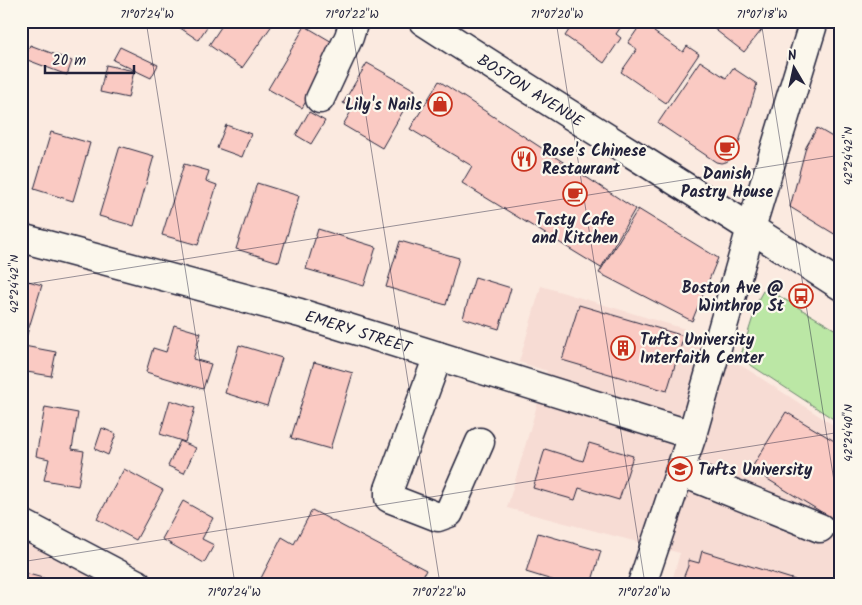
<svg xmlns="http://www.w3.org/2000/svg" width="862" height="605" font-family="Kalam,sans-serif">
	<rect width="100%" height="100%" fill="#fbeae0"/>
	<filter id="ink" filterUnits="userSpaceOnUse"><feTurbulence type="fractalNoise" baseFrequency=".02" numOctaves="2"/><feDisplacementMap in="SourceGraphic" scale="10" xChannelSelector="R" yChannelSelector="G"/><feConvolveMatrix kernelMatrix="1 2 1 2 8 2 1 2 1" color-interpolation-filters="sRGB"/></filter>
	<g filter="url(#ink)">
		<path fill="#f7dcd4" d="M 541,286 L 685,329 L 841,430 L 841,584 L 671,584 L 680,553 L 507,508 L 547,371 L 519,362 Z
			M 21,532 L 127,584 L 21,584 Z"/>
		<path fill="#bbe7a5" stroke="#6e8470" d="M 763,291 L 770,291 L 779,296 L 841,333 L 841,424 L 740,358 L 759,298 Z"/>
		<path fill="#facac3" stroke="#22223b" d="M 170,21 L 211,21 L 198,40 Z
			M 225,21 L 275,21 L 242,68 L 209,45 Z
			M 575,21 L 625,21 L 616,34 L 621,38 L 604,63 L 565,36 Z
			M 643,21 L 649,21 L 657,27 L 654,32 L 683,52 L 687,46 L 699,54 L 666,103 L 621,72 L 637,49 L 628,43 Z
			M 704,21 L 758,21 L 765,26 L 744,52 Z
			M 305,26 L 339,46 L 302,108 L 268,89 Z
			M 30,45 L 72,61 L 67,75 L 25,59 Z
			M 120,47 L 158,65 L 151,78 L 113,60 Z
			M 700,61 L 726,78 L 733,68 L 757,84 L 735,155 L 731,159 L 726,162 L 721,163 L 716,162 L 658,123 Z
			M 367,63 L 415,90 L 382,148 L 343,125 L 353,108 L 343,103 Z
			M 106,65 L 134,71 L 128,98 L 100,92 Z
			M 439,81 L 635,209 L 601,268 L 462,183 L 472,166 L 410,129 Z
			M 309,112 L 325,121 L 311,144 L 296,135 Z
			M 21,114 L 27,116 L 21,136 Z
			M 226,125 L 251,134 L 242,157 L 217,148 Z
			M 817,128 L 841,142 L 841,238 L 790,207 L 806,147 Z
			M 51,132 L 90,143 L 73,201 L 34,189 Z
			M 120,146 L 154,156 L 134,226 L 99,216 Z
			M 184,164 L 209,171 L 206,181 L 217,185 L 198,245 L 162,235 Z
			M 257,183 L 299,196 L 279,262 L 236,249 Z
			M 638,209 L 718,258 L 692,321 L 599,273 Z
			M 318,229 L 376,247 L 364,286 L 306,269 Z
			M 400,241 L 459,258 L 446,305 L 386,287 Z
			M 475,277 L 511,288 L 499,329 L 463,318 Z
			M 21,279 L 42,285 L 24,344 L 21,343 Z
			M 579,305 L 684,336 L 667,391 L 562,360 Z
			M 174,325 L 201,333 L 193,359 L 211,364 L 203,389 L 146,372 L 153,348 L 166,352 Z
			M 239,345 L 282,358 L 267,406 L 225,393 Z
			M 24,346 L 56,352 L 51,376 L 21,371 L 21,361 Z
			M 314,362 L 353,373 L 330,449 L 291,438 Z
			M 170,400 L 195,408 L 185,442 L 160,434 Z
			M 45,407 L 78,413 L 72,449 L 84,451 L 78,486 L 44,480 L 49,459 L 36,456 Z
			M 786,412 L 841,445 L 841,524 L 751,469 Z
			M 102,428 L 116,434 L 108,455 L 95,449 Z
			M 180,441 L 196,448 L 184,473 L 168,466 Z
			M 589,443 L 633,456 L 619,500 L 579,488 L 575,500 L 533,488 L 545,449 L 583,461 Z
			M 124,469 L 163,490 L 136,540 L 97,519 Z
			M 183,501 L 213,518 L 202,539 L 214,545 L 204,563 L 162,539 Z
			M 312,510 L 426,570 L 419,584 L 258,584 L 282,537 L 294,544 Z
			M 538,533 L 601,551 L 591,584 L 565,584 L 526,572 Z
			M 702,551 L 795,580 L 794,584 L 693,584 L 682,581 L 688,566 L 688,560 L 699,563 Z
			M 21,572 L 50,580 L 49,584 L 21,584 Z"/>
		<g fill="none" stroke-linecap="round" stroke-linejoin="round">
			<g stroke="#22223b" stroke-width="31">
				<g id="minor">
					<path d="M 320,99 L 349,37 L 354,21"/>
					<path id="s1" d="M 21,238 L 300,313 L 692,435"/>
					<path d="M 438,356 L 389,489 L 389,498 L 438,517 L 449,513 L 480,442"/>
					<path d="M 679,473 L 696,478 L 820,528"/>
					<path d="M 21,523 L 137,584"/>
					<path d="M 642,584 L 692,435 L 751,228 L 814,21"/>
				</g>
			</g>
			<g stroke="#22223b" stroke-width="31">
				<g id="major">
					<path id="s2" d="M 423,21 C 562,111 702,196 841,286"/>
				</g>
			</g>
			<use href="#minor" stroke="#fbf7ec" stroke-width="28"/>
			<use href="#major" stroke="#fbf7ec" stroke-width="28"/>
		</g>
	</g>
	<path fill="none" stroke="#22223b" stroke-width="1" stroke-opacity="0.45" d="M 146,21 L 235,584M 351,21 L 440,584M 556,21 L 645,584M 761,21 L 841,525M 21,285 L 841,155M 21,529 L 30,584M 21,562 L 841,432"/>
	<defs>
		<g id="shop-ring" transform="scale(1.25)"><circle r="9.5" fill="#fbf7ec" stroke="#c8321e" stroke-width="1.5"/><path d="M-5-2.5h2.3a2.7 3.5 0 0 1 5.4 0H5L5.5 6h-11ZM-1.5-2.5h3a1.5 2.3 0 0 0-3 0Z" fill="#c8321e"/></g>
		<g id="cafe-ring" transform="scale(1.25)"><circle r="9.5" fill="#fbf7ec" stroke="#c8321e" stroke-width="1.5"/><path d="M-5.5-4.5H6V0H3Q3 3.5 0 3.5H-2.5Q-5.5 3.5-5.5 0ZM3-3.2v2h1.7v-2ZM-6 4.5H4V6H-6Z" fill="#c8321e"/></g>
		<g id="restaurant-ring" transform="scale(1.25)"><circle r="9.5" fill="#fbf7ec" stroke="#c8321e" stroke-width="1.5"/><path d="M-5-6h1v4h1v-4h1v4h1v-4h1v5L-1.5 .5V6h-2V.5L-5-1ZM5-6V6H3V1.5H1.5Q1.5-4 5-6Z" fill="#c8321e"/></g>
		<g id="bus-ring" transform="scale(1.25)"><circle r="9.5" fill="#fbf7ec" stroke="#c8321e" stroke-width="1.5"/><path d="M-5-6H5V4H4V6H2V4H-2V6H-4V4H-5ZM-3.5-4V0h7V-4ZM-3.5 1.2v1.5H-2V1.2ZM2 1.2v1.5H3.5V1.2Z" fill="#c8321e"/></g>
		<g id="building-ring" transform="scale(1.25)"><circle r="9.5" fill="#fbf7ec" stroke="#c8321e" stroke-width="1.5"/><path d="M-4-6H4V6H1V3H-1V6H-4ZM-2.5-4.3h1.7v1.8h-1.7ZM.8-4.3h1.7v1.8H.8ZM-2.5-1h1.7V.8h-1.7ZM.8-1h1.7V.8H.8Z" fill="#c8321e"/></g>
		<g id="university-ring" transform="scale(1.25)"><circle r="9.5" fill="#fbf7ec" stroke="#c8321e" stroke-width="1.5"/><path d="M0-5L7-2L0 1L-7-2ZM-4 1L0 2.5L4 1V4Q0 6-4 4Z" fill="#c8321e"/></g>
	</defs>
	<g fill-rule="evenodd">
		<use href="#shop-ring" x="440" y="104"/>
		<use href="#cafe-ring" x="727" y="148"/>
		<use href="#restaurant-ring" x="524" y="159"/>
		<use href="#cafe-ring" x="575" y="194"/>
		<use href="#bus-ring" x="801" y="296"/>
		<use href="#building-ring" x="623" y="348"/>
		<use href="#university-ring" x="680" y="469"/>
	</g>
	<g text-anchor="middle" stroke-width="4.5" stroke-linejoin="round" paint-order="stroke">
		<g font-size="16" fill="#22223b" stroke="#fbf7ec">
			<text dy="6" stroke="none"><textPath href="#s2" startOffset="128">BOSTON AVENUE</textPath></text>
			<text dy="6" stroke="none"><textPath href="#s1" startOffset="350">EMERY STREET</textPath></text>
		</g>
		<g font-size="16" font-weight="bold" fill="#22223b" stroke="#fbf7ec" text-anchor="start">
			<text x="422" y="110" text-anchor="end">Lily's Nails</text>
			<text x="542" y="156">Rose's Chinese<tspan x="542" dy="18">Restaurant</tspan></text>
			<text x="727" y="179" text-anchor="middle">Danish<tspan x="727" dy="18">Pastry House</tspan></text>
			<text x="575" y="225" text-anchor="middle">Tasty Cafe<tspan x="575" dy="18">and Kitchen</tspan></text>
			<text x="784" y="293" text-anchor="end">Boston Ave @<tspan x="784" dy="18">Winthrop St</tspan></text>
			<text x="640" y="345">Tufts University<tspan x="640" dy="18">Interfaith Center</tspan></text>
			<text x="698" y="475">Tufts University</text>
		</g>
	</g>
	<rect width="862" height="605" fill="none" stroke="#fbf7ec" stroke-width="55"/>
	<g transform="translate(794 68) rotate(351)" stroke="#fbf7ec" stroke-width="4" paint-order="stroke">
	<path d="M0-4L9 19L0 12L-9 19Z" fill="#22223b"/>
	<text y="-8" font-size="14" font-weight="bold" text-anchor="middle" fill="#22223b">N</text>
	</g>
	<path d="M45 65v8h89v-8" fill="none" stroke="#22223b" stroke-width="2.5"/>
	<text x="52" y="65" font-size="15" fill="#22223b" stroke="#fbf7ec" stroke-width="4" paint-order="stroke">20 m</text>
	<rect x="28" y="28" width="806" height="550" fill="none" stroke="#22223b" stroke-width="2"/>
	<g font-size="12" text-anchor="middle" fill="#22223b">
		<text x="147" y="18">71°07'24"W</text>
		<text x="352" y="18">71°07'22"W</text>
		<text x="557" y="18">71°07'20"W</text>
		<text x="762" y="18">71°07'18"W</text>
		<text transform="translate(848 156) rotate(-90)" y="4">42°24'42"N</text>
		<text transform="translate(14 284) rotate(-90)" y="4">42°24'42"N</text>
		<text transform="translate(848 433) rotate(-90)" y="4">42°24'40"N</text>
		<text x="234" y="596">71°07'24"W</text>
		<text x="439" y="596">71°07'22"W</text>
		<text x="644" y="596">71°07'20"W</text>
	</g>
</svg>
